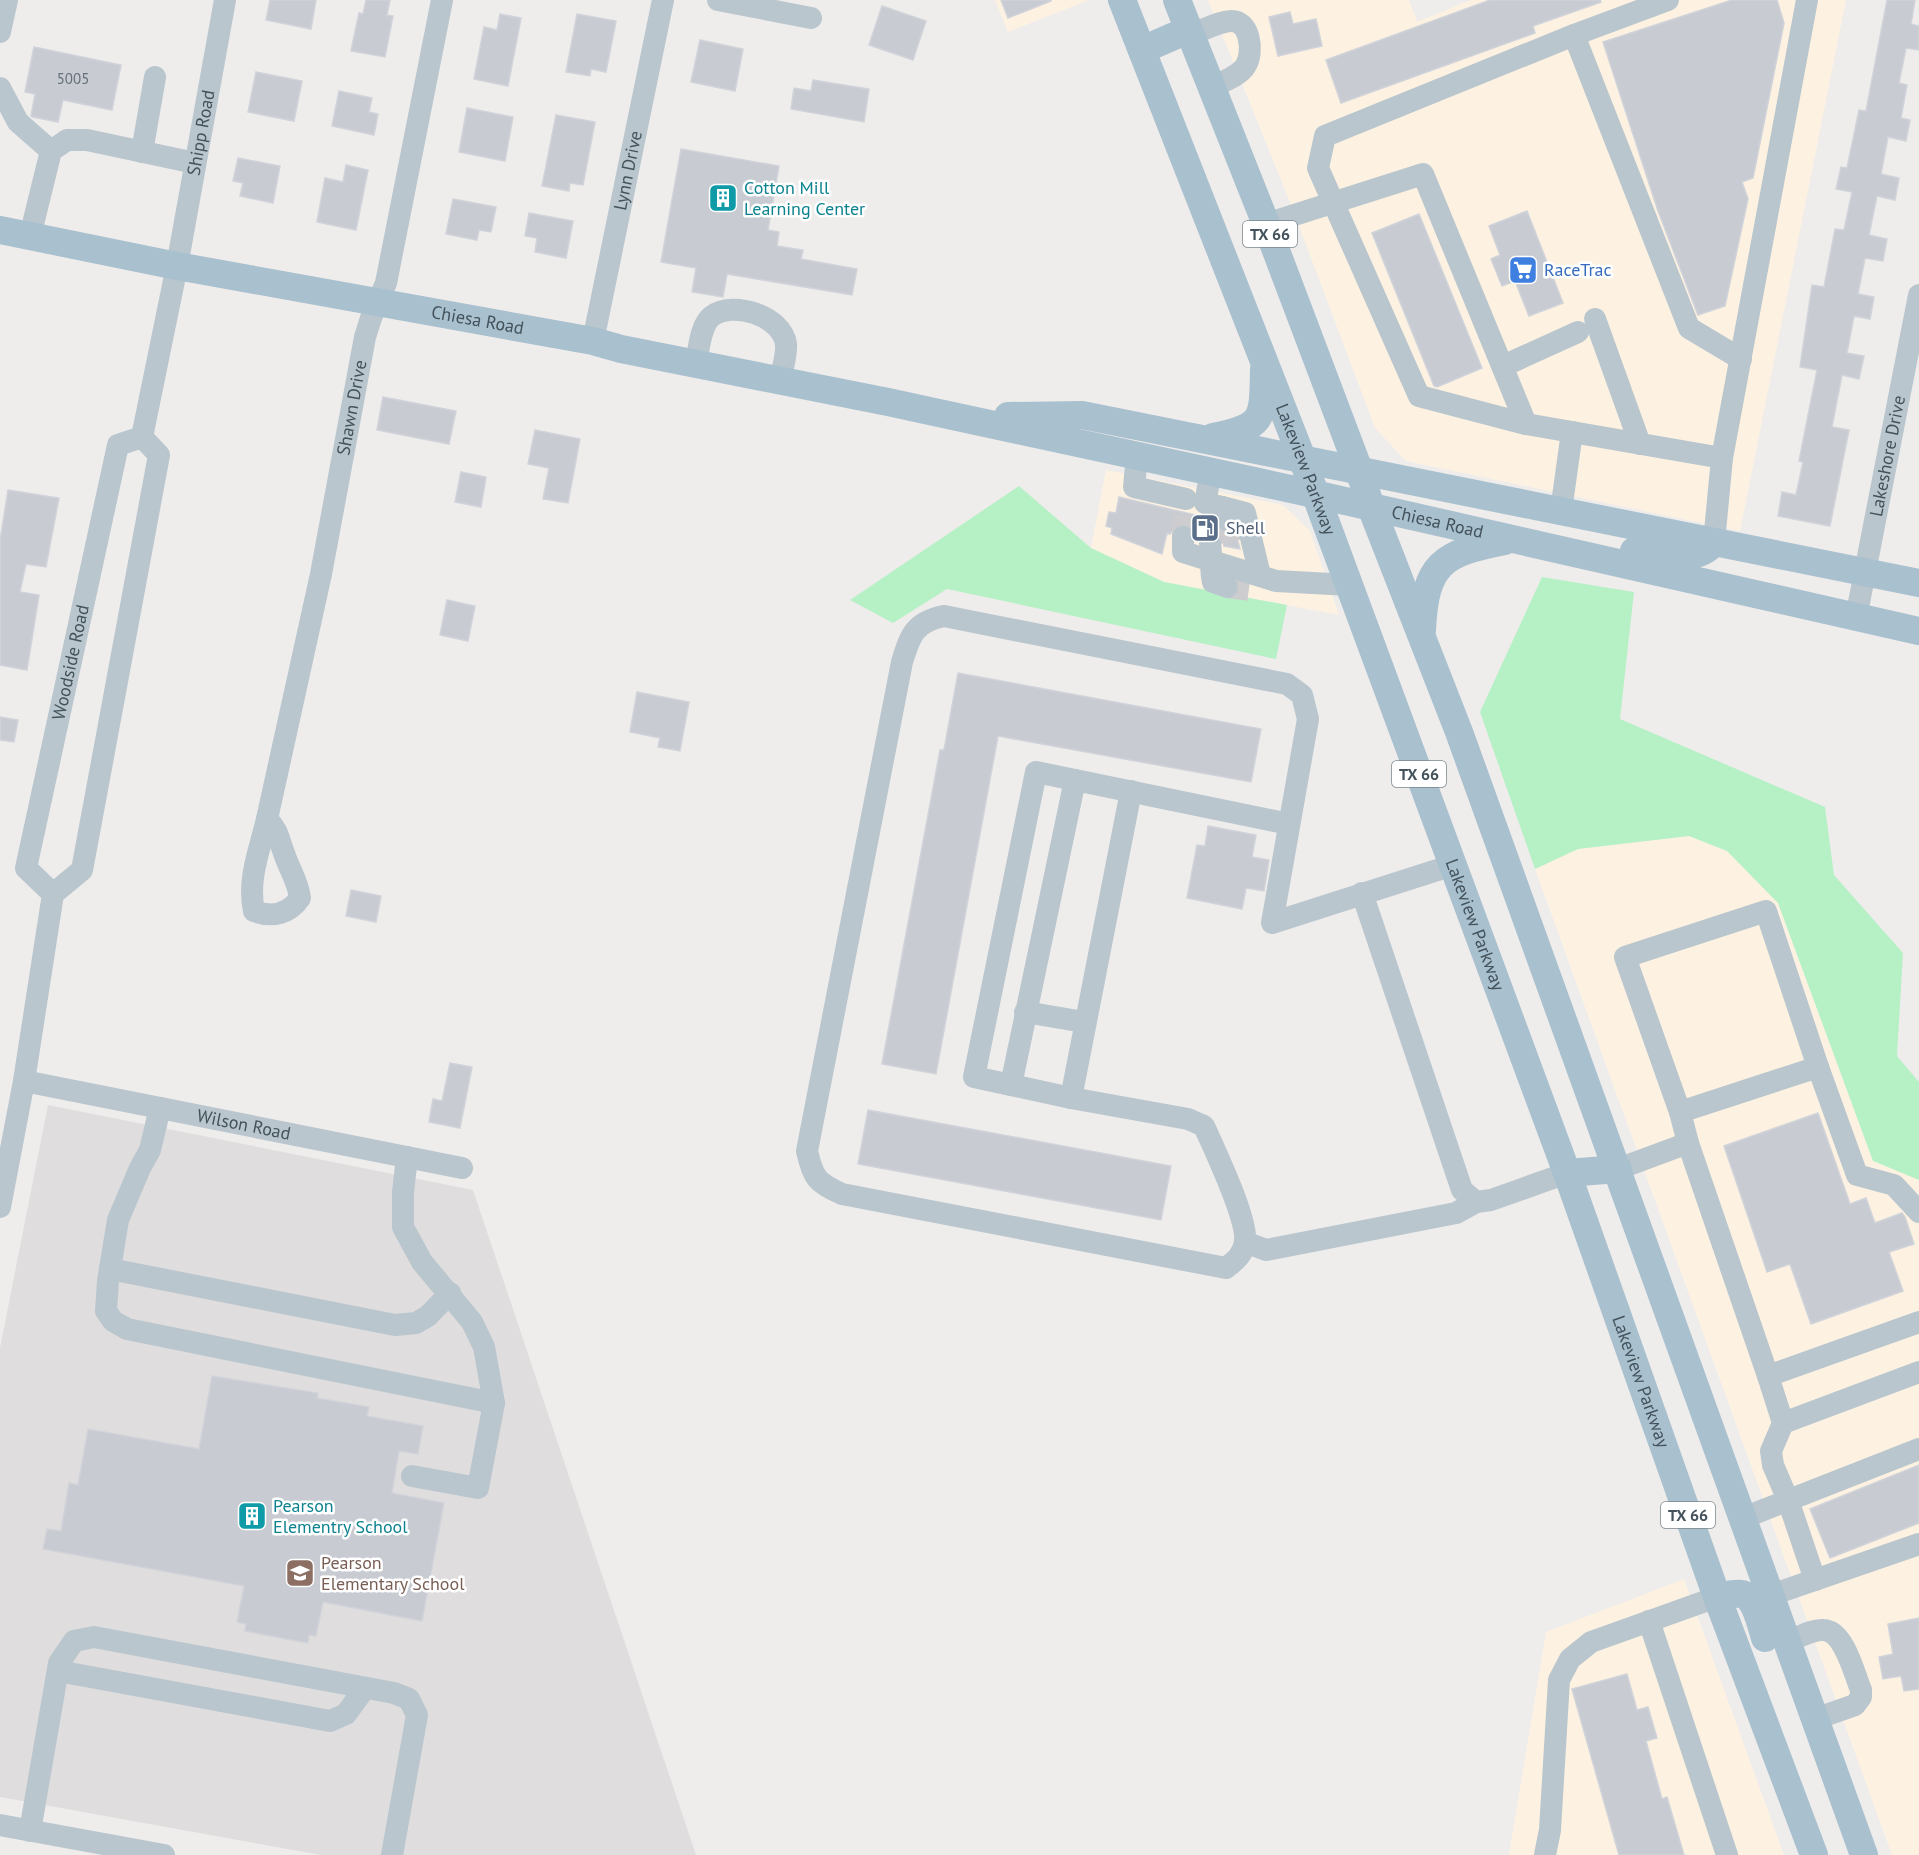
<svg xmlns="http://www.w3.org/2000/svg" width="1919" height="1855" font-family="'PT Sans',sans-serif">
	<rect width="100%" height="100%" fill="#efecec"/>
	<path fill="#fdf2e2" d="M 995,0 L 1089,0 L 1008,32 Z
		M 1208,0 L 1409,0 L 1417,22 L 1471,0 L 1846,0 L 1740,531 L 1406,461 L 1375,428 L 1290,202 Z
		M 1106,470 L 1283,505 L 1310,531 L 1339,615 L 1165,582 L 1091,548 Z
		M 1689,836 L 1727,851 L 1778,903 L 1873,1160 L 1919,1180 L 1919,1855 L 1892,1855 L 1535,869 L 1578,849 Z
		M 1684,1579 L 1784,1855 L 1509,1855 L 1546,1632 Z"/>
	<path fill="#e0ddde" d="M 48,1105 L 473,1190 L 696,1855 L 321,1855 L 0,1797 L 0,1348 Z"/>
	<path fill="#b6f1c6" d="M 1019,486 L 1091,548 L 1164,582 L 1287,605 L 1276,659 L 947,589 L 893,623 L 850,600 Z
		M 1542,577 L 1634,592 L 1620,719 L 1825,807 L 1834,875 L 1903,953 L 1897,1056 L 1919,1082 L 1919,1180 L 1873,1161 L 1778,903 L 1727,851 L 1689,836 L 1578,849 L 1535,869 L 1480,712 Z"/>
	<path fill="#c8ccd2" stroke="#d0d3d9" stroke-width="1.5" d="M 270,0 L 316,0 L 311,29 L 266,20 Z
		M 366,0 L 390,0 L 387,15 L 393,16 L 385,57 L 351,51 L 359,13 L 363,14 Z
		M 1001,0 L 1051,0 L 1051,1 L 1008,18 Z
		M 1490,0 L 1600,0 L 1601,2 L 1533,26 L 1535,33 L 1341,103 L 1326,60 Z
		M 1732,0 L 1777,0 L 1784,23 L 1753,178 L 1742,182 L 1748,199 L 1725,306 L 1698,315 L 1658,211 L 1603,42 Z
		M 1887,0 L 1915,0 L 1911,24 L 1919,26 L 1919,50 L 1906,48 L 1899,83 L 1907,85 L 1901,118 L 1910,120 L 1906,141 L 1888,137 L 1881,174 L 1899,178 L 1895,200 L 1877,196 L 1869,235 L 1887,239 L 1883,261 L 1865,258 L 1858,294 L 1874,297 L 1870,319 L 1854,316 L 1847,353 L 1864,356 L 1859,379 L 1842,375 L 1832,427 L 1849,430 L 1830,526 L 1778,516 L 1782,492 L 1796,495 L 1803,462 L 1799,461 L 1817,370 L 1800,367 L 1812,285 L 1824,287 L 1835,229 L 1844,230 L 1852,192 L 1836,189 L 1841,167 L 1847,168 L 1859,110 L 1866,111 Z
		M 882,6 L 926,21 L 913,60 L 869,45 Z
		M 1290,12 L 1293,24 L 1316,19 L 1322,46 L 1278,56 L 1269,17 Z
		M 500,14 L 521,18 L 508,86 L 474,79 L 484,27 L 497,30 Z
		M 577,14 L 616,21 L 606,72 L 591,69 L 590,76 L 566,72 Z
		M 700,40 L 743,49 L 735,91 L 691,82 Z
		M 34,47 L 121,65 L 112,110 L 63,100 L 58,122 L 33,117 L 31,116 L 35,94 L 25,92 Z
		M 256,72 L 302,81 L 294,121 L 248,112 Z
		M 813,80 L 869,89 L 864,122 L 791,109 L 794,88 L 811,91 Z
		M 339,91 L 372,98 L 369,112 L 378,114 L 374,135 L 332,126 Z
		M 467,108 L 513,117 L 505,161 L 459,152 Z
		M 556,115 L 595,122 L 583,185 L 570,183 L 569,191 L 542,186 Z
		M 681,149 L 779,166 L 768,230 L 779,232 L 777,246 L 803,250 L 801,259 L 857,269 L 852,295 L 727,274 L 723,297 L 692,292 L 696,268 L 661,262 Z
		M 238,158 L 280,166 L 273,203 L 240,196 L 243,183 L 233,181 Z
		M 346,165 L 368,170 L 356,230 L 317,222 L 325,178 L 343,182 Z
		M 453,199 L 496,207 L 491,232 L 479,230 L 477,240 L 446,234 Z
		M 1527,211 L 1563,303 L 1529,316 L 1515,281 L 1502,286 L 1491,259 L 1500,255 L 1489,226 Z
		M 529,213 L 573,221 L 566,258 L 535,252 L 537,238 L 525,236 Z
		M 1419,214 L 1482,368 L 1437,387 L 1434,386 L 1372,233 Z
		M 383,397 L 456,411 L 449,444 L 377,430 Z
		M 535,430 L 580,439 L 568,503 L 543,499 L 549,468 L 528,464 Z
		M 461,472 L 486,477 L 481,507 L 455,502 Z
		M 8,490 L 59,498 L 46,567 L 26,564 L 20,592 L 39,595 L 27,670 L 0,665 L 0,541 Z
		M 1119,497 L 1212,519 L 1219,531 L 1225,533 L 1235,530 L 1240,549 L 1224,546 L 1221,535 L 1215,530 L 1209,530 L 1202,532 L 1197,540 L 1194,530 L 1190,526 L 1184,524 L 1176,526 L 1170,534 L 1167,533 L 1162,554 L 1111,534 L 1112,528 L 1106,526 L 1109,512 L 1116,513 Z
		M 447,600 L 475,606 L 468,641 L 440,635 Z
		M 958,673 L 1261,729 L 1251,782 L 998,736 L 936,1074 L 882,1064 L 940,750 L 944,750 Z
		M 637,692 L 689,702 L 680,751 L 658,747 L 660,738 L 630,732 Z
		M 0,717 L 18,720 L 14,742 L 0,740 Z
		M 1208,826 L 1256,835 L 1252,857 L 1269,860 L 1264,891 L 1246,888 L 1242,909 L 1187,898 L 1197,845 L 1205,846 Z
		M 351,890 L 381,896 L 376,922 L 346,916 Z
		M 450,1063 L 472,1067 L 460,1128 L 429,1122 L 433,1099 L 442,1101 Z
		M 868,1110 L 1171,1166 L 1161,1220 L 858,1164 Z
		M 1818,1113 L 1850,1204 L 1866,1198 L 1875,1223 L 1902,1213 L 1905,1217 L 1914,1244 L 1889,1252 L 1903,1291 L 1811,1324 L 1790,1264 L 1767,1272 L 1724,1146 Z
		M 212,1376 L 318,1393 L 317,1398 L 369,1407 L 367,1416 L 423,1426 L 418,1454 L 399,1451 L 392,1493 L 444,1503 L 422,1621 L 323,1602 L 316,1636 L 309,1635 L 308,1643 L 245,1631 L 246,1624 L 237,1622 L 244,1586 L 43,1549 L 47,1529 L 61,1531 L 69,1483 L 78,1485 L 88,1429 L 199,1449 Z
		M 1919,1465 L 1919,1523 L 1830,1558 L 1810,1509 Z
		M 1919,1618 L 1919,1689 L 1904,1691 L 1901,1676 L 1883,1679 L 1879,1657 L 1893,1654 L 1888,1624 Z
		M 1627,1674 L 1637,1710 L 1648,1707 L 1657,1738 L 1646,1741 L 1662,1799 L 1667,1797 L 1684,1855 L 1619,1855 L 1572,1689 Z"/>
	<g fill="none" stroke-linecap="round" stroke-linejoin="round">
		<path stroke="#cdcdcf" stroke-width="22" stroke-dasharray="22 11" stroke-linecap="butt" d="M 1207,516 L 1210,543
			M 1227,520 L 1233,547
			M 1183,537 L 1185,511
			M 1227,587 L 1257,591"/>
		<g stroke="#b9c6cd" stroke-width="22">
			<path d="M 718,0 L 811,18"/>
			<path d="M 1668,0 L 1574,35 L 1689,328 L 1741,359"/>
			<path d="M 0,32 L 7,0"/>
			<path d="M 1190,35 C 1202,31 1217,22 1230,21 C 1250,19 1254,52 1246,65 C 1240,76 1222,82 1211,87"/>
			<path d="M 0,88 L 18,122 L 51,151"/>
			<path d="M 142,152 L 155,77"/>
			<path d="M 1266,224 L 1423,174 L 1526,424 L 1722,458 L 1714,542"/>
			<path d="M 30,236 L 51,151 L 67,140 L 87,140 L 195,163"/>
			<path d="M 1595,319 L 1640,444"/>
			<path id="s1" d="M 593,341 L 663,0"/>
			<path d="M 696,364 C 699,350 700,325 712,316 C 733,300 782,316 786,344 C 787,356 782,369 780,381"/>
			<path d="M 1503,366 L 1578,332"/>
			<path d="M 1526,424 L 1419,396 L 1318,168 L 1325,136 L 1574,35"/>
			<path id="s2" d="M 142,437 L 177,266 L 225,0"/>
			<path d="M 1137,455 L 1134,487 L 1186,499"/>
			<path d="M 1722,458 L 1807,0"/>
			<path d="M 1211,471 L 1205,503 L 1222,507 L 1227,520"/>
			<path d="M 1222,507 L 1245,513 L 1260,575"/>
			<path d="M 1561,511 L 1572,432"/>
			<path d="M 1183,537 L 1183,552 L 1276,581 L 1349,585"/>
			<path d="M 1210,543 C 1212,555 1210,572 1213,582 L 1227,587"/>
			<path id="s3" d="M 1856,618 L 1919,295"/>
			<path id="s4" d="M 267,819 L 321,574 L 365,337 L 371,318 L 386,283 L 442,0"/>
			<path d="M 267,819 C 279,831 278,838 284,853 C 289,869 298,881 300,898 C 289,914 272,918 254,911 C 247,880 260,849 267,819 Z"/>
			<path d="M 1289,824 L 1075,780 L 1011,1085 L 1071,1098 L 1188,1119 L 1204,1126 C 1215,1151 1248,1219 1245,1242 C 1243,1255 1235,1261 1226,1268 L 842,1194 C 817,1183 813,1178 807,1151 L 902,662 C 910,636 914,622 944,616 L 1287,684 L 1302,695 L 1308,719 L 1272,923 L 1453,865"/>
			<path d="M 1362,893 L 1462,1190 L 1476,1202 L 1491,1200 L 1567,1173"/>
			<path id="s5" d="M 53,894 L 26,868 L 118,445 L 142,437"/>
			<path d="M 1025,1012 L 1084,1022"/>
			<path id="s6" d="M 24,1081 L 462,1168"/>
			<path d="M 1011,1085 L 974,1077 L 1036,772 L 1075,780"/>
			<path d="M 1071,1098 L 1131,791"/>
			<path d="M 160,1108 L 150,1150 L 140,1168 L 118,1220 L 108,1281 L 106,1311 L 113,1321 L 127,1329 L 494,1403 L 484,1347 L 472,1322 L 422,1262 L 403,1227 L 403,1192 L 407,1157"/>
			<path d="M 1680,1112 L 1625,957 L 1766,911 L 1818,1067"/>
			<path d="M 1688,1143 L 1768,1376"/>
			<path d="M 1618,1169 L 1688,1143 L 1680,1112 L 1818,1067 L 1857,1175 L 1894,1185 L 1919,1212"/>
			<path d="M 0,1207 L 24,1081 L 53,894 L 82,870 L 159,455 L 142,437"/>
			<path d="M 1245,1242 L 1266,1250 L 1456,1213 L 1476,1202"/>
			<path d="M 110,1269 L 395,1325 L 416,1323 L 428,1316 L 450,1293"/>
			<path d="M 1783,1423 L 1919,1372"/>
			<path d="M 412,1476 L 478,1488 L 494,1403"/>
			<path d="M 1743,1518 L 1919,1449"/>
			<path d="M 1815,1580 L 1788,1500 L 1773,1465 L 1771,1451 L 1783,1423 L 1768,1376 L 1919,1322"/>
			<path d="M 1771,1595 L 1919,1544"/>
			<path d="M 1649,1621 L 1727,1855"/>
			<path d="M 1787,1642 C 1798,1638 1812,1629 1823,1630 C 1844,1630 1854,1673 1861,1690 L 1861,1697 L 1855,1705 L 1815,1719"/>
			<path d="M 58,1671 L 330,1721 L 346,1714 L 365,1688"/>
			<path d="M 0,1825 L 164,1855"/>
			<path d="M 30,1831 L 59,1663 L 74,1641 L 94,1637 L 394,1693 L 409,1699 L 417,1715 L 392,1855"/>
			<path d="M 1545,1855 L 1550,1830 L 1559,1680 L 1570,1659 L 1591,1642 L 1717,1597"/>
		</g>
		<g stroke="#a9c0ce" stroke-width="28">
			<path id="s7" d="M 1122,0 L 1302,458 L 1567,1173 L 1717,1597 L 1814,1855"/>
			<path d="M 1177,0 L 1266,224 L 1359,470 L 1371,507 L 1459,732 L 1864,1855"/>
			<path d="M 1142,50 L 1188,30"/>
			<path id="s8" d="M 0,230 L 177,266 L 593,341 L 621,349 L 888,402 L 1314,494 L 1919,631"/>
			<path d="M 1008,416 L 1082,415 L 1919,583"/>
			<path d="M 1213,437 C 1265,427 1263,419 1264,369"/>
			<path d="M 1634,551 C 1659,554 1697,565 1714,542"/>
			<path d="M 1422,630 C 1425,564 1442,553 1505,541"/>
			<path d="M 1567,1173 L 1618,1169"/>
			<path d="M 1717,1597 C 1724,1596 1733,1593 1741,1594 C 1755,1595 1761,1626 1765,1638"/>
		</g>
	</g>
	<defs>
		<g id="building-square" transform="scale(1.5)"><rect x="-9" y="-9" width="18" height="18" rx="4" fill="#0f9aa8" stroke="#fff"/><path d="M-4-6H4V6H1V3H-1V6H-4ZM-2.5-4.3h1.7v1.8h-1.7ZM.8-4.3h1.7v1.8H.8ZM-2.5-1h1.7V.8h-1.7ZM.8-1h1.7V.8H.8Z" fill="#fff"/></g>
		<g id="supermarket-square" transform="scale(1.5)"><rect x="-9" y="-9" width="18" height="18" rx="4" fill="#3f7fe0" stroke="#fff"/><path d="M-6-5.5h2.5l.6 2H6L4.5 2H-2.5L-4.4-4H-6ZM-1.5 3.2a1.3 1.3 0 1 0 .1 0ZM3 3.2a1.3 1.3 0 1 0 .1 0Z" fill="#fff"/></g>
		<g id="fuel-square" transform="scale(1.5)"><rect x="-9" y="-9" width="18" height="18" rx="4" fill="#5c6f8a" stroke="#fff"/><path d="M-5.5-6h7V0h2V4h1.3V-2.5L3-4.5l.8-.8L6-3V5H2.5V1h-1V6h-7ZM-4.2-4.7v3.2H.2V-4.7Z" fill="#fff"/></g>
		<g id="school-square" transform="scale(1.5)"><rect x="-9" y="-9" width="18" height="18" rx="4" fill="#8d6e63" stroke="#fff"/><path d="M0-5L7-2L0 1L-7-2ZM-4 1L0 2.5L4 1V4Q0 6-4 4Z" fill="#fff"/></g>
	</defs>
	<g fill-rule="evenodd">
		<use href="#building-square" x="723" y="198"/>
		<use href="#supermarket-square" x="1523" y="270"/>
		<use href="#fuel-square" x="1205" y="528"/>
		<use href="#building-square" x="252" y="1516"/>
		<use href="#school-square" x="300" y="1573"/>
	</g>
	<g text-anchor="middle" stroke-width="5" stroke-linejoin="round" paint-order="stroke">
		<g font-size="15" fill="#647079">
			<text x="73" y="84">5005</text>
		</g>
		<g fill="#fff" stroke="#7b868c" stroke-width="1.5">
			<rect x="1243" y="221" width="54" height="26" rx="4.5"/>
			<rect x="1392" y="761" width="54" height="26" rx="4.5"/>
			<rect x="1661" y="1502" width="54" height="26" rx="4.5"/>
		</g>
		<g font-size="16" font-weight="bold" fill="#43525b">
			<text x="1270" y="240">TX 66</text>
			<text x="1419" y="780">TX 66</text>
			<text x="1688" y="1521">TX 66</text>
		</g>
		<g font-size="18" fill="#43525b" stroke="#fff">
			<text dy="6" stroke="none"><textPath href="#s2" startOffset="310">Shipp Road</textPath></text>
			<text dy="6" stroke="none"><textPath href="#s1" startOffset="174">Lynn Drive</textPath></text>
			<text dy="6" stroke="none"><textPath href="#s8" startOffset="486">Chiesa Road</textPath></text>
			<text dy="6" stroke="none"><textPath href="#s4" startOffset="420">Shawn Drive</textPath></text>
			<text dy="6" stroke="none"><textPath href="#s3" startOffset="165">Lakeshore Drive</textPath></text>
			<text dy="6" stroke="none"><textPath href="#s7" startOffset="504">Lakeview Parkway</textPath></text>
			<text dy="6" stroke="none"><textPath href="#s8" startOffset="1467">Chiesa Road</textPath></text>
			<text dy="6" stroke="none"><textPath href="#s5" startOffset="248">Woodside Road</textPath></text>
			<text dy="6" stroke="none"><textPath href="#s7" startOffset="990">Lakeview Parkway</textPath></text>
			<text dy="6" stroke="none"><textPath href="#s6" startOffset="224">Wilson Road</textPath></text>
			<text dy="6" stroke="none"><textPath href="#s7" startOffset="1476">Lakeview Parkway</textPath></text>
		</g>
		<g font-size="18" fill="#0d838f" stroke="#fff" text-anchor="start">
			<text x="744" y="194">Cotton Mill<tspan x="744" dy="21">Learning Center</tspan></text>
			<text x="273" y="1512">Pearson<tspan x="273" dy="21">Elementry School</tspan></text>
		</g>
		<g font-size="18" fill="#366cbe" stroke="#fff" text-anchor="start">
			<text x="1544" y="276">RaceTrac</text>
		</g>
		<g font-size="18" fill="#4e5e75" stroke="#fff" text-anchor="start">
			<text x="1226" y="534">Shell</text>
		</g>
		<g font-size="18" fill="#785e54" stroke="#fff" text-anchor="start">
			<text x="321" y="1569">Pearson<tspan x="321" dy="21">Elementary School</tspan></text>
		</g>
	</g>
</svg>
